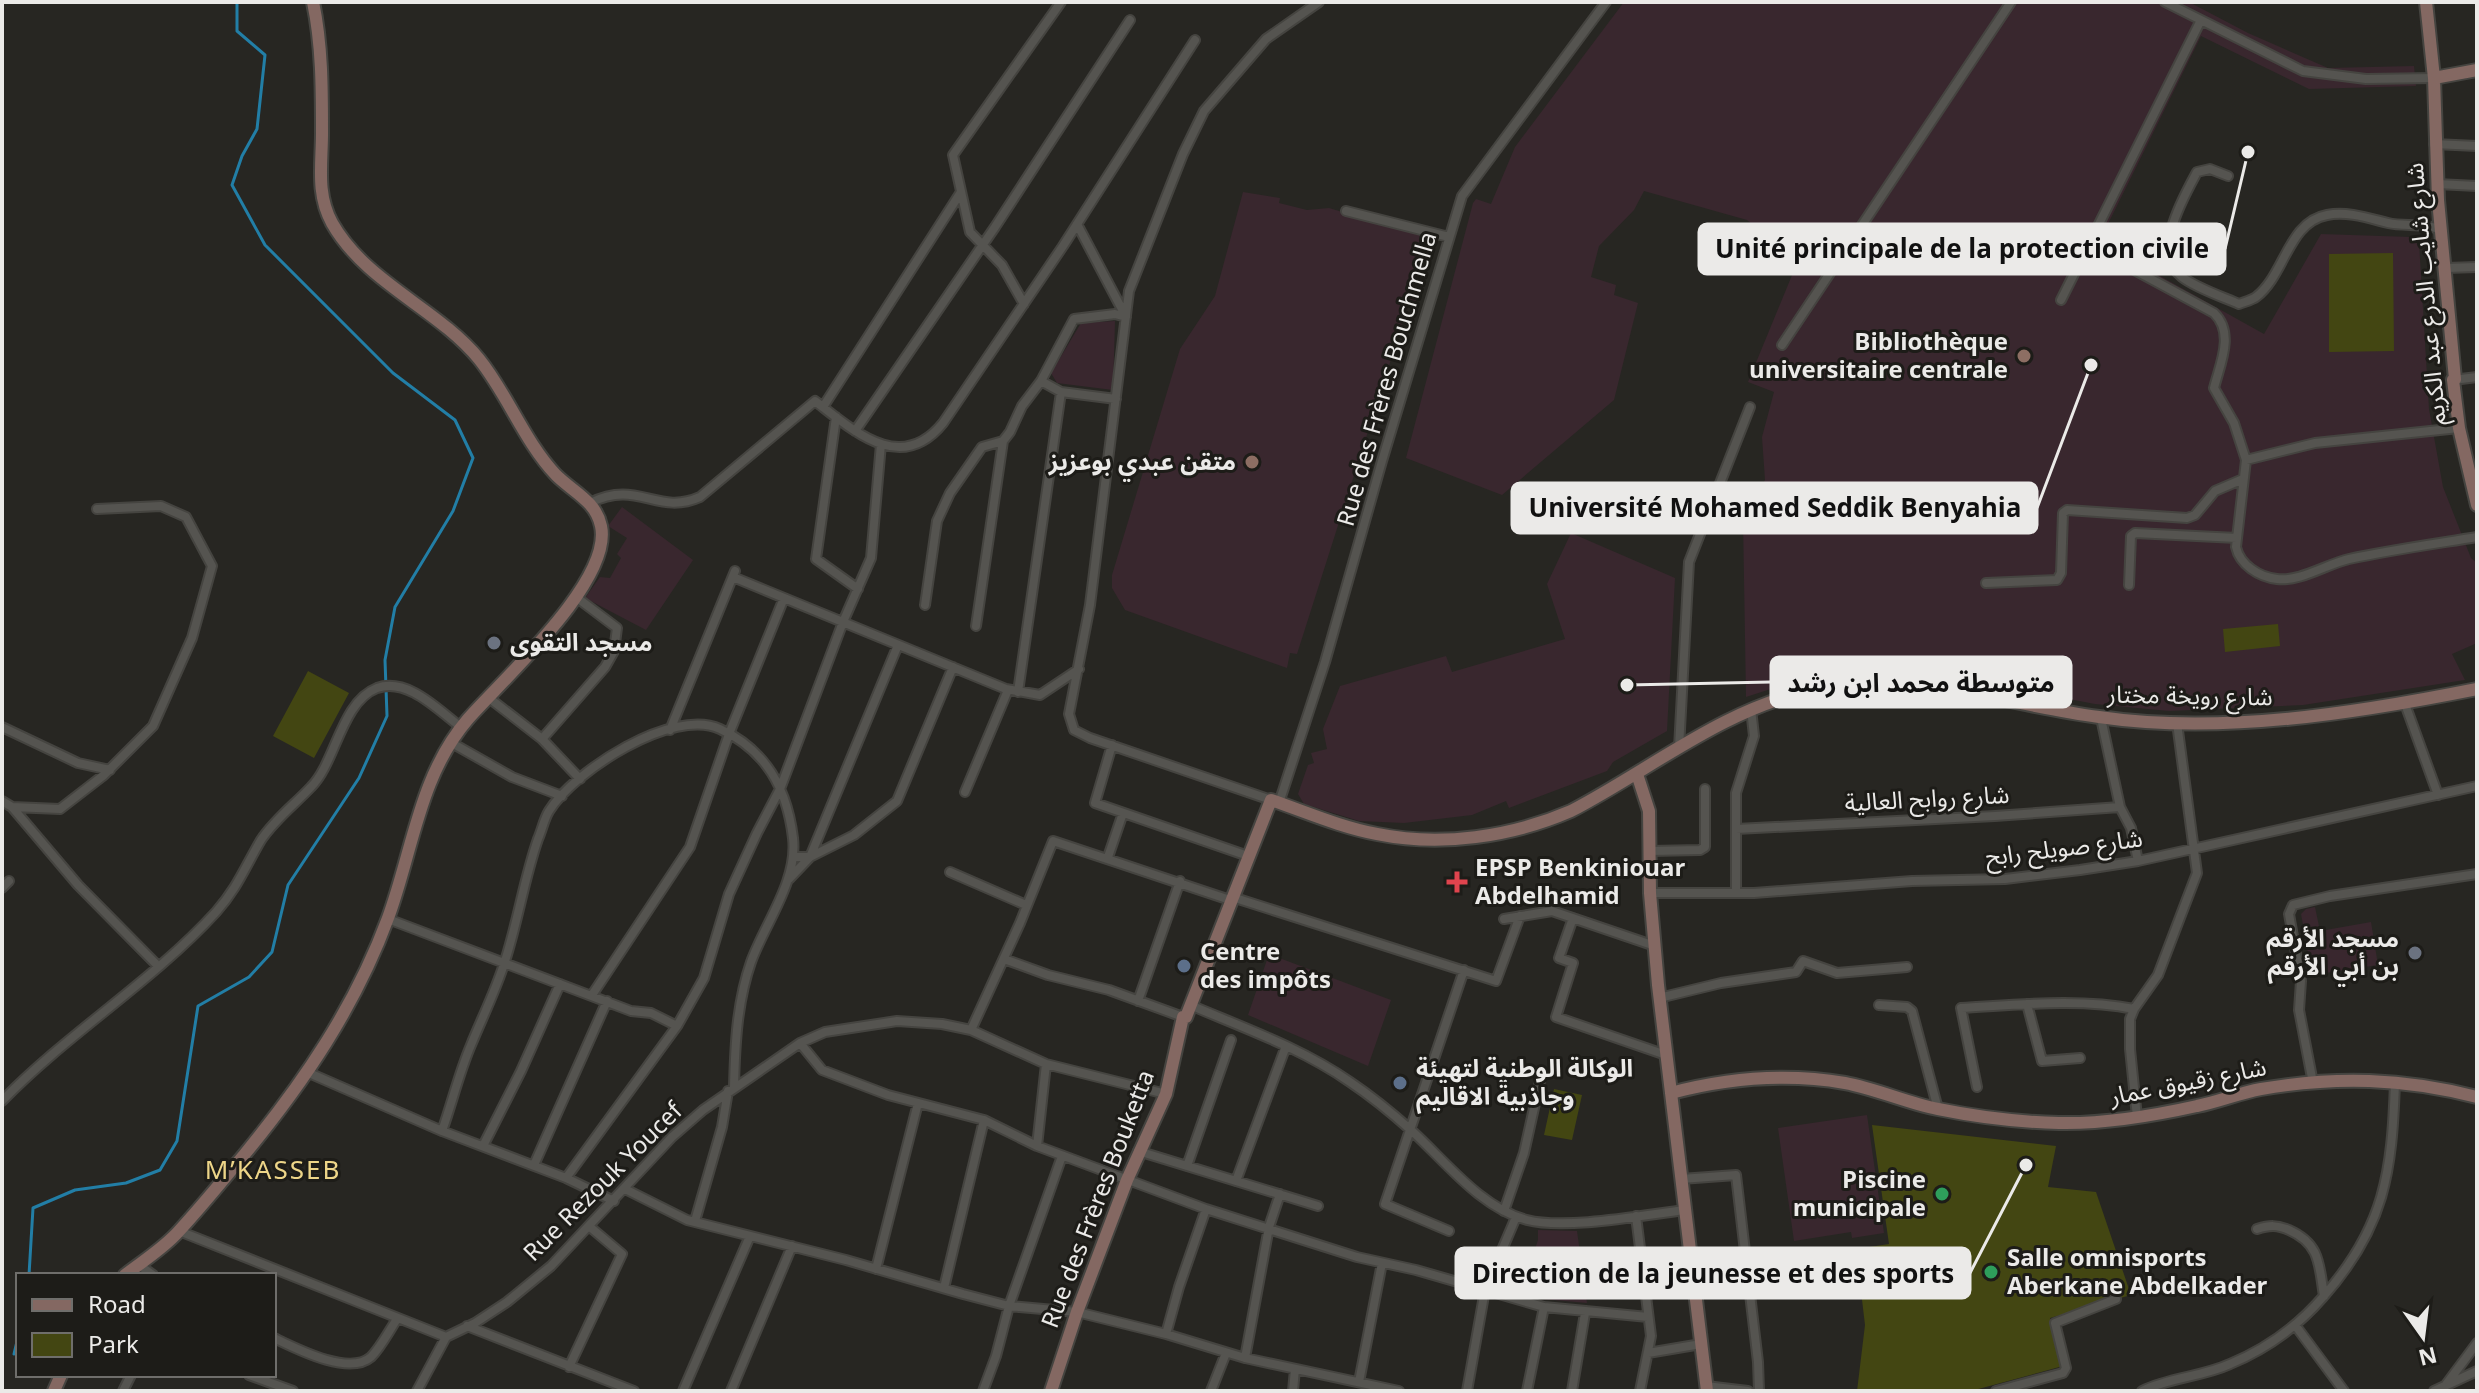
<svg xmlns="http://www.w3.org/2000/svg" width="2479" height="1393" font-family="Georgia,'Noto Sans Arabic',serif">
	<rect width="100%" height="100%" fill="#272622"/>
	<path fill="#39272e" d="M 1624,2 L 2189,2 L 2248,33 L 2328,68 L 2414,66 L 2416,86 L 2309,89 L 2201,36 L 2099,242 L 2264,334 L 2321,234 L 2411,237 L 2419,242 L 2429,409 L 2443,487 L 2471,558 L 2477,563 L 2477,643 L 2452,654 L 2465,680 L 2303,705 L 2169,711 L 2095,704 L 1979,682 L 1895,670 L 1811,676 L 1746,697 L 1743,519 L 1765,480 L 1762,437 L 1774,392 L 1748,382 L 1797,263 L 1747,220 L 1644,191 L 1634,210 L 1599,246 L 1591,277 L 1616,285 L 1614,295 L 1638,303 L 1614,400 L 1502,495 L 1406,458 L 1473,203 L 1476,199 L 1491,204 L 1515,147 Z
		M 1243,192 L 1280,198 L 1279,203 L 1307,210 L 1329,208 L 1435,240 L 1415,304 L 1409,303 L 1297,654 L 1290,653 L 1287,668 L 1125,610 L 1112,588 L 1112,575 L 1180,349 L 1215,296 Z
		M 1115,321 L 1113,390 L 1057,383 L 1051,373 L 1081,323 Z
		M 622,507 L 693,560 L 646,630 L 585,598 L 600,577 L 610,578 L 621,558 L 617,554 L 627,538 L 608,526 Z
		M 1571,533 L 1675,578 L 1667,731 L 1613,762 L 1607,771 L 1509,808 L 1506,801 L 1472,815 L 1404,823 L 1359,821 L 1304,804 L 1298,794 L 1308,765 L 1314,763 L 1311,753 L 1327,749 L 1323,729 L 1340,686 L 1446,656 L 1452,672 L 1565,639 L 1547,584 Z
		M 2315,907 L 2320,931 L 2371,922 L 2378,965 L 2312,975 L 2301,914 L 2306,909 Z
		M 1269,954 L 1391,1000 L 1368,1066 L 1248,1015 Z
		M 1867,1115 L 1884,1233 L 1852,1238 L 1851,1232 L 1794,1241 L 1778,1128 Z
		M 1538,1230 L 1577,1231 L 1587,1303 L 1532,1298 L 1523,1285 L 1538,1240 Z"/>
	<path fill="#434612" d="M 2393,253 L 2394,351 L 2329,352 L 2329,254 Z
		M 2278,624 L 2280,646 L 2225,652 L 2223,629 Z
		M 308,671 L 349,693 L 314,758 L 273,736 Z
		M 1554,1089 L 1582,1095 L 1572,1140 L 1544,1135 Z
		M 1872,1125 L 2056,1146 L 2048,1187 L 2096,1192 L 2131,1295 L 2050,1318 L 2063,1366 L 1971,1391 L 1857,1391 L 1865,1325 L 1856,1249 L 1889,1244 Z"/>
	<g fill="none" stroke-linecap="round" stroke-linejoin="round">
		<path stroke="#227ea6" stroke-width="3" d="M 29,1275 L 33,1208 L 75,1190 L 126,1183 L 160,1170 L 177,1141 L 198,1006 L 249,977 L 272,952 L 288,885 L 359,778 L 387,716 L 385,660 L 395,607 L 453,511 L 473,458 L 455,420 L 393,373 L 265,245 L 232,185 L 242,156 L 257,129 L 265,55 L 237,31 L 237,2
			M 14,1354 L 18,1337"/>
		<g stroke="#454440" stroke-width="12">
			<path id="minor" d="M 2165,2 L 2303,71 L 2366,79 L 2434,78
				M 2434,144 L 2477,146
				M 2228,176 L 2210,169 L 2197,172 C 2183,198 2151,253 2182,277 C 2196,288 2223,297 2239,304 C 2244,302 2252,300 2256,297 C 2285,275 2288,222 2327,215 C 2347,211 2368,218 2388,223 C 2405,227 2427,222 2442,231
				M 2437,184 L 2477,186
				M 1346,211 L 1449,237
				M 1077,224 L 1125,315
				M 2088,245 L 2214,313 C 2235,333 2220,364 2214,388 L 2234,423 L 2246,460 L 2315,443 L 2459,428
				M 2446,268 L 2477,267
				M 2061,300 L 2201,20
				M 1024,304 L 1002,265 L 970,232 L 953,155 L 1061,2
				M 1782,345 L 2011,2
				M 2453,380 L 2477,377
				M 1041,381 L 1061,392 L 1116,399
				M 823,407 L 961,192
				M 836,417 L 816,559 L 858,589
				M 855,431 L 995,227 L 1130,20
				M 2246,460 L 2236,547 C 2240,565 2259,577 2277,579 C 2300,582 2327,564 2349,559 C 2391,550 2434,544 2477,537
				M 590,503 C 638,479 657,516 700,497 L 815,401 C 854,431 901,475 943,423 L 1063,246 L 1195,40
				M 733,577 L 1006,689 L 1040,695 L 1079,669
				M 1986,583 L 2057,580 L 2061,573 L 2063,513 L 2067,510 L 2187,518 L 2195,515 L 2215,491 L 2243,479
				M 2129,585 L 2131,536 L 2135,533 L 2237,538
				M 925,605 L 937,521 L 950,493 L 982,447 L 1003,441 L 1010,432 L 1022,406 L 1041,381 L 1074,319 L 1115,314 L 1126,317
				M 976,626 L 1003,441
				M 1018,692 L 1061,392
				M 489,698 L 542,739 L 580,779
				M 2405,704 L 2438,795
				M 2101,718 L 2120,807 L 2131,828 L 2138,861
				M 2,727 L 78,763 L 110,770
				M 670,730 L 735,571
				M 542,739 L 605,667 L 614,651 L 617,628 L 576,597
				M 450,742 L 512,777 L 562,796
				M 1112,745 L 1095,803 L 1248,856
				M 1679,748 L 1689,562 L 1750,407
				M 965,792 L 1008,690
				M 1271,800 L 1090,738 L 1074,730 L 1069,714 L 1090,605 L 1129,291 L 1183,154 L 1204,111 L 1266,39 L 1319,2
				M 2,801 L 12,807 L 60,809 L 104,775 L 153,726 L 192,638 L 212,566 L 186,517 L 161,506 L 97,509
				M 1279,803 L 1325,662 L 1382,461 L 1462,196 L 1606,2
				M 12,807 L 78,885 L 158,966
				M 1736,829 L 1995,816 L 2120,807
				M 1650,851 L 1700,850 L 1705,847 L 1705,789
				M 794,857 L 810,857 L 898,645
				M 1108,857 L 1123,813
				M 950,872 L 1026,905
				M 789,879 L 810,857 L 854,835 L 897,801 L 953,667
				M 2,888 L 9,881
				M 1650,893 L 1754,893 L 1912,881 L 2005,879 L 2080,870 L 2138,861 L 2477,786
				M 1736,893 L 1736,793 L 1754,736 L 1751,709
				M 1232,897 L 1496,981 L 1520,916
				M 1573,918 L 1559,958 L 1573,963 L 1556,1017 L 1666,1055
				M 388,919 L 631,1011 L 651,1013 L 677,1026
				M 1504,919 L 1552,911 L 1655,946
				M 1004,959 L 1048,975 L 1109,990 L 1183,1017
				M 592,995 L 690,847 L 729,734 L 784,598
				M 1659,998 L 1721,983 L 1796,972 L 1803,961 L 1837,973 L 1907,967
				M 1138,1001 L 1180,881
				M 2027,1004 L 2042,1061 L 2080,1058
				M 1190,1005 C 1244,1028 1301,1048 1350,1082 C 1371,1096 1393,1114 1412,1131 C 1446,1162 1481,1208 1527,1220 C 1566,1230 1644,1215 1685,1210
				M 1879,1005 L 1907,1007 L 1912,1011 L 1938,1109
				M 971,1030 L 1020,923 L 1053,841 L 1230,900
				M 800,1043 L 822,1070 L 888,1095 L 984,1120 L 1037,1146 L 1206,1209 L 1357,1257 L 1416,1270 L 1544,1307 L 1648,1317
				M 309,1073 L 442,1131 L 566,1178 L 614,1201
				M 2313,1083 L 2299,1010 L 2301,981 L 2289,914 L 2293,905 L 2330,896 L 2477,874
				M 1977,1087 L 1961,1008 C 2016,1005 2080,998 2134,1009
				M 2,1101 C 68,1033 152,982 216,912 C 238,887 245,867 261,840 C 275,819 294,805 311,787 C 336,762 341,702 377,688 C 408,677 439,711 461,727
				M 2137,1117 L 2130,1049 L 2130,1019 L 2134,1009 L 2158,975 L 2197,873 L 2177,723
				M 442,1131 C 452,1103 459,1073 471,1045 C 482,1018 496,990 505,961 C 518,921 524,879 538,839 C 542,830 544,819 549,811 C 574,771 673,707 720,729 C 766,750 787,788 793,838 C 798,881 765,923 751,962 C 737,1002 735,1045 734,1087
				M 483,1146 L 521,1071 L 560,984
				M 1037,1146 L 1046,1064
				M 1138,1151 L 1318,1206
				M 534,1165 L 607,1001
				M 1187,1166 L 1231,1040
				M 566,1178 L 677,1026 L 704,978 L 729,894 L 757,833 L 780,789 L 843,622 L 871,558 L 881,444
				M 1681,1179 L 1736,1175 L 1758,1362 L 1759,1391
				M 1236,1181 L 1286,1046
				M 625,1189 L 687,1220 L 846,1260 L 963,1294 L 1009,1306 L 1077,1312 L 1166,1334 L 1245,1358 L 1399,1391
				M 1504,1211 L 1524,1153 L 1540,1081
				M 1636,1216 L 1651,1336 L 1640,1391
				M 695,1221 L 722,1127 L 728,1091
				M 2257,1229 C 2270,1225 2277,1225 2289,1230 C 2321,1244 2319,1266 2324,1296
				M 179,1231 L 446,1337
				M 1449,1231 L 1385,1204 L 1464,970
				M 139,1265 L 153,1275
				M 876,1269 L 918,1103
				M 1710,1284 L 1748,1278
				M 944,1288 L 984,1120
				M 1750,1291 L 1802,1286
				M 2295,1325 L 2344,1391
				M 467,1326 L 634,1391
				M 1166,1334 L 1179,1287 L 1206,1209
				M 274,1338 C 297,1349 349,1376 371,1357 C 381,1347 389,1331 397,1319
				M 1648,1353 L 1701,1344
				M 1245,1358 L 1269,1227 L 1280,1194
				M 569,1367 L 622,1254 L 590,1227
				M 249,1375 L 293,1391
				M 1359,1382 L 1382,1263
				M 1706,1386 L 1748,1391
				M 2445,1386 L 2477,1343
				M 123,1391 L 131,1375
				M 417,1391 L 446,1337 L 475,1323 L 507,1302 L 551,1266 L 672,1137 L 703,1110 L 800,1043 L 825,1032 L 897,1021 L 942,1024 L 971,1030 L 1046,1064 L 1166,1094
				M 683,1391 L 750,1236
				M 731,1391 L 792,1246
				M 983,1391 L 996,1356 L 1009,1306 L 1062,1156
				M 1211,1391 L 1226,1353
				M 1293,1391 L 1295,1369
				M 1467,1391 L 1485,1290 L 1516,1217
				M 1527,1391 L 1544,1307
				M 1572,1391 L 1585,1313
				M 1996,1391 L 2063,1373 L 2066,1368 L 2055,1323 L 2116,1299
				M 2142,1391 C 2170,1377 2202,1377 2230,1364 C 2266,1349 2298,1326 2323,1297 C 2385,1227 2392,1172 2395,1082
				M 2434,1391 L 2477,1371"/>
		</g>
		<g stroke="#454440" stroke-width="16">
			<path id="secondary" d="M 2426,2 L 2434,78 L 2438,200 L 2455,379 L 2453,380 L 2459,428 L 2477,505
				M 2434,78 L 2477,70
				M 1637,774 L 1649,811 L 1650,893 L 1658,985 L 1707,1391
				M 1671,1093 C 1728,1078 1786,1073 1845,1083 C 1877,1089 1907,1103 1938,1109 C 1977,1117 2019,1122 2059,1123 C 2104,1124 2152,1116 2197,1106 C 2218,1102 2239,1093 2261,1089 C 2336,1076 2403,1078 2477,1097
				M 125,1275 C 143,1261 164,1248 179,1231 C 202,1206 223,1180 244,1155 C 304,1082 355,1007 388,918 C 413,850 419,776 468,719 C 502,680 613,581 601,526 C 596,501 573,492 556,475 C 524,441 508,395 479,359 C 437,308 366,283 332,223 C 316,194 322,164 322,133 C 322,88 322,45 313,2
				M 54,1391 L 61,1375
				M 1051,1391 L 1077,1312 L 1127,1180 L 1166,1094 L 1183,1017 L 1186,1017 L 1271,800 C 1306,812 1340,827 1377,834 C 1441,847 1511,837 1571,811 C 1650,770 1724,708 1813,690 C 1912,669 2001,704 2099,717 C 2221,735 2357,713 2477,689"/>
		</g>
		<use href="#minor" stroke="#555450" stroke-width="8"/>
		<use href="#secondary" stroke="#846862" stroke-width="12"/>
	</g>
	<g fill="#8d6e63" stroke="#1d1c18" stroke-width="3">
		<circle cx="2024" cy="356" r="8"/>
		<circle cx="1252" cy="462" r="8"/>
	</g>
	<g fill="#6b7280" stroke="#1d1c18" stroke-width="3">
		<circle cx="494" cy="643" r="8"/>
		<circle cx="2415" cy="953" r="8"/>
	</g>
	<path fill="#e0444e" stroke="#1d1c18" stroke-width="3" d="M1453 870h8v8h8v8h-8v8h-8v-8h-8v-8h8z"/>
	<g fill="#5c6f8a" stroke="#1d1c18" stroke-width="3">
		<circle cx="1184" cy="966" r="8"/>
		<circle cx="1400" cy="1083" r="8"/>
	</g>
	<g fill="#2e9e5b" stroke="#1d1c18" stroke-width="3">
		<circle cx="1942" cy="1194" r="8"/>
		<circle cx="1991" cy="1272" r="8"/>
	</g>
	<g text-anchor="middle" stroke-width="6" stroke-linejoin="round" paint-order="stroke">
		<g font-size="24" fill="#ebeae8" stroke="#1d1c18">
			<text transform="translate(2426 294) rotate(-95)" y="8">شارع شايب الدرع عبد الكريم</text>
			<text transform="translate(1387 379) rotate(-74)" y="8">Rue des Frères Bouchmella</text>
			<text transform="translate(2190 696) rotate(1)" y="8">شارع رويخة مختار</text>
			<text transform="translate(1927 799) rotate(-3)" y="8">شارع روابح العالية</text>
			<text transform="translate(2064 848) rotate(-7)" y="8">شارع صويلح رابح</text>
			<text transform="translate(2188 1082) rotate(-11)" y="8">شارع زقيوق عمار</text>
			<text transform="translate(603 1182) rotate(-45)" y="8">Rue Rezouk Youcef</text>
			<text transform="translate(1098 1199) rotate(-69)" y="8">Rue des Frères Bouketta</text>
		</g>
		<g font-size="24" font-weight="bold" fill="#ebeae8" stroke="#1d1c18" text-anchor="start">
			<text x="2008" y="350" text-anchor="end">Bibliothèque<tspan x="2008" dy="28">universitaire centrale</tspan></text>
			<text x="1236" y="470" text-anchor="end">متقن عبدي بوعزيز</text>
			<text x="510" y="651">مسجد التقوى</text>
			<text x="1475" y="876">EPSP Benkiniouar<tspan x="1475" dy="28">Abdelhamid</tspan></text>
			<text x="2399" y="947" text-anchor="end">مسجد الأرقم<tspan x="2399" dy="28">بن أبي الأرقم</tspan></text>
			<text x="1200" y="960">Centre<tspan x="1200" dy="28">des impôts</tspan></text>
			<text x="1416" y="1077">الوكالة الوطنية لتهيئة<tspan x="1416" dy="28">وجاذبية الاقاليم</tspan></text>
			<text x="1926" y="1188" text-anchor="end">Piscine<tspan x="1926" dy="28">municipale</tspan></text>
			<text x="2007" y="1266">Salle omnisports<tspan x="2007" dy="28">Aberkane Abdelkader</tspan></text>
		</g>
		<g font-size="26" letter-spacing="2" fill="#edd588" stroke="#1d1c18">
			<text x="273" y="1179">M’KASSEB</text>
		</g>
	</g>
	<path fill="none" stroke="#ebeae8" stroke-width="3" d="M2248 152L2225 249M2091 365L2037 508M1627 685L1771 682M2026 1165L1970 1273"/>
	<g fill="#ebeae8" stroke="#1d1c18" stroke-width="3">
		<circle cx="2248" cy="152" r="8"/>
		<circle cx="2091" cy="365" r="8"/>
		<circle cx="1627" cy="685" r="8"/>
		<circle cx="2026" cy="1165" r="8"/>
	</g>
	<g fill="#ebeae8" stroke="#ebeae8" stroke-width="3">
		<rect x="1699" y="224" width="526" height="50" rx="8"/>
		<rect x="1512" y="483" width="525" height="50" rx="8"/>
		<rect x="1771" y="657" width="300" height="50" rx="8"/>
		<rect x="1456" y="1248" width="514" height="50" rx="8"/>
	</g>
	<g font-size="26" text-anchor="middle" font-weight="bold" fill="#111">
		<text x="1962" y="258">Unité principale de la protection civile</text>
		<text x="1775" y="517">Université Mohamed Seddik Benyahia</text>
		<text x="1921" y="692">متوسطة محمد ابن رشد</text>
		<text x="1713" y="1283">Direction de la jeunesse et des sports</text>
	</g>
	<rect width="2479" height="1393" fill="none" stroke="#ebeae8" stroke-width="8"/>
	<rect x="16" y="1273" width="260" height="104" fill="#1d1c18" stroke="#6f6e6b" stroke-width="2"/>
	<rect x="32" y="1299" width="40" height="12" fill="#846862" stroke="#6f6e6b" stroke-width="2"/>
	<text x="88" y="1313" font-size="24" fill="#ebeae8">Road</text>
	<rect x="32" y="1333" width="40" height="24" fill="#434612" stroke="#6f6e6b" stroke-width="2"/>
	<text x="88" y="1353" font-size="24" fill="#ebeae8">Park</text>
	<g transform="translate(2423 1337) rotate(166)" stroke="#1d1c18" stroke-width="6" paint-order="stroke">
	<path d="M0-6L14 30L0 20L-14 30Z" fill="#ebeae8"/>
	<text y="-12" font-size="22" font-weight="bold" text-anchor="middle" fill="#ebeae8">N</text>
	</g>
</svg>
